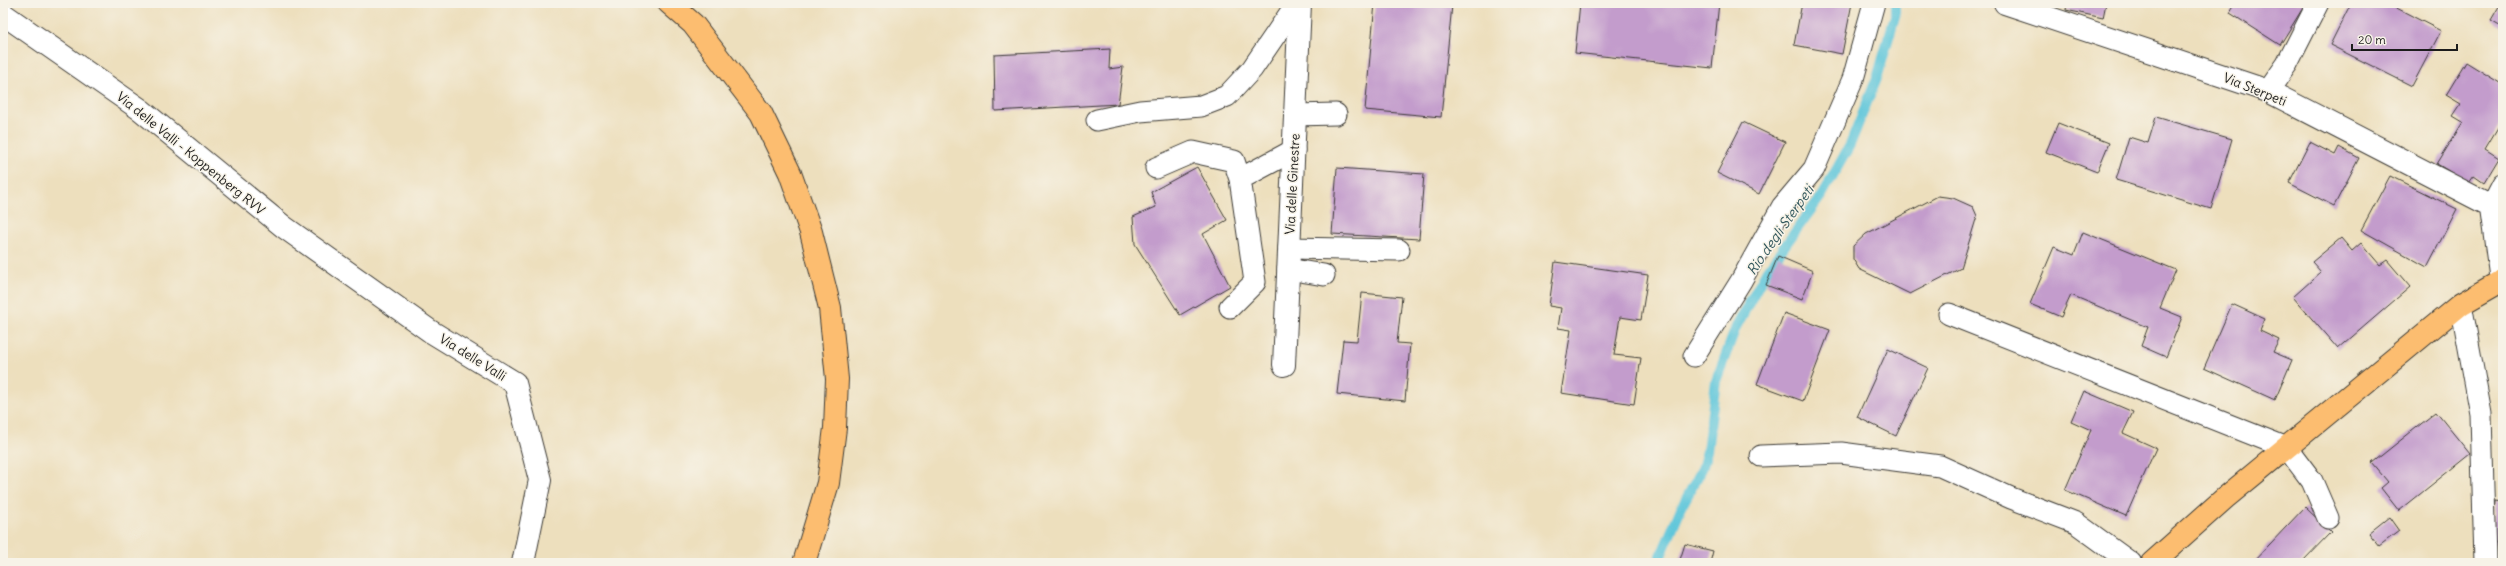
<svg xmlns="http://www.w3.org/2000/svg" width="2506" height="566" font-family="Delius,sans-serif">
	<rect width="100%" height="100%" fill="#f7f3e8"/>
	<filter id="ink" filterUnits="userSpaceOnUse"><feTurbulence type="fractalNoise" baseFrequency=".025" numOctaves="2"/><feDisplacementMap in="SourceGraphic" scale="8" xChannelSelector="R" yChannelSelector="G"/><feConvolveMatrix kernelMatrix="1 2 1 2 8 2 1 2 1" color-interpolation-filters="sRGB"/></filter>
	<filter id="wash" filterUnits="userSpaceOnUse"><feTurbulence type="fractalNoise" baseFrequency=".012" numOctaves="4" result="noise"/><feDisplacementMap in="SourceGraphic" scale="16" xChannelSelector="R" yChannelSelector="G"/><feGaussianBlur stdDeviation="0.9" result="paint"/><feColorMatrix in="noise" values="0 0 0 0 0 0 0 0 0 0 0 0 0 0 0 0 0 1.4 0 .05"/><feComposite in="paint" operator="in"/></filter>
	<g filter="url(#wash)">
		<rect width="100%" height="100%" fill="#eddfbd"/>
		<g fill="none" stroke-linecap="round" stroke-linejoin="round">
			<path stroke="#5ec6da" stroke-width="10" d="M 1658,563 L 1681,508 L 1702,469 L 1707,451 L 1716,381 L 1736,327 L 1767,270 L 1822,195 L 1850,145 L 1878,75 L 1895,16 L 1895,3"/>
		</g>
		<g id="blocks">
			<path fill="#c39ccc" d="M 1375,3 L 1452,5 L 1441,117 L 1365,110 Z
				M 1580,3 L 1719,3 L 1712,68 L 1575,53 Z
				M 1802,3 L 1852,3 L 1842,54 L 1794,45 Z
				M 2067,3 L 2106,3 L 2103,18 L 2066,10 Z
				M 2236,3 L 2306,3 L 2280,45 L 2230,13 Z
				M 2351,3 L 2387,3 L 2441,31 L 2412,86 L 2330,45 Z
				M 2501,3 L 2503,3 L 2503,27 L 2491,20 Z
				M 1110,49 L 1109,69 L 1123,67 L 1118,104 L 995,111 L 994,55 Z
				M 2466,62 L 2503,85 L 2503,119 L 2485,149 L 2499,158 L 2484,183 L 2474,176 L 2469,183 L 2437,164 L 2463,122 L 2453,116 L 2461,104 L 2446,95 Z
				M 2156,117 L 2232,139 L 2211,209 L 2116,180 L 2129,137 L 2148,143 Z
				M 1743,122 L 1785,142 L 1759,194 L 1717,173 Z
				M 2058,123 L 2109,143 L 2097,172 L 2046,152 Z
				M 2310,142 L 2335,155 L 2339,147 L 2359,158 L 2334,206 L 2289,183 Z
				M 1197,167 L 1227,220 L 1203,234 L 1230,286 L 1180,315 L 1135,244 L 1133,217 L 1156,207 L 1151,192 Z
				M 1337,168 L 1424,174 L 1419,239 L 1332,234 Z
				M 2390,176 L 2457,209 L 2427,267 L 2361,230 Z
				M 1938,196 L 1953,198 L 1973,207 L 1977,216 L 1961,268 L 1910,294 L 1859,269 L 1853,259 L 1853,246 L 1866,234 Z
				M 2083,232 L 2176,270 L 2160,308 L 2182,317 L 2166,357 L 2141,346 L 2148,327 L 2071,295 L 2061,317 L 2030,304 L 2054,247 L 2074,255 Z
				M 2341,238 L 2352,251 L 2361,243 L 2380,265 L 2387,260 L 2410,287 L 2338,349 L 2293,297 L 2321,272 L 2312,262 Z
				M 1778,256 L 1813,271 L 1802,299 L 1766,285 Z
				M 1555,262 L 1648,275 L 1641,320 L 1620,317 L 1614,355 L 1641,358 L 1634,404 L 1561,393 L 1571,330 L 1558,328 L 1561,308 L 1549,306 Z
				M 1362,293 L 1402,297 L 1397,343 L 1410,344 L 1405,401 L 1337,394 L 1343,340 L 1357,341 Z
				M 2232,304 L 2265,319 L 2260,331 L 2279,340 L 2273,352 L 2292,360 L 2275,400 L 2204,368 Z
				M 1784,313 L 1830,330 L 1803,401 L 1757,384 Z
				M 1888,349 L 1928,368 L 1896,436 L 1857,417 Z
				M 2084,391 L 2133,412 L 2123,433 L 2156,448 L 2126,516 L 2065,490 L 2091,430 L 2071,421 Z
				M 2436,412 L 2470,454 L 2399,511 L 2381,488 L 2388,482 L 2372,463 Z
				M 2495,501 L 2503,502 L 2503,544 L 2492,543 Z
				M 2305,507 L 2331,532 L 2301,563 L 2252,563 Z
				M 2389,517 L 2399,531 L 2379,546 L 2369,533 Z
				M 1685,544 L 1713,551 L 1710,563 L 1679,563 Z
				M 2498,548 L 2503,548 L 2503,563 L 2498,563 Z"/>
		</g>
	</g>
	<g filter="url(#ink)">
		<use href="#blocks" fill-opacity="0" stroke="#3b3934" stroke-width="1"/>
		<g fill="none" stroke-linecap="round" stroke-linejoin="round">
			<g stroke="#3b3934" stroke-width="23">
				<path id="lane" d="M 2268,91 L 2287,64 L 2318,3
					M 1295,115 L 1336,114
					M 1097,120 L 1140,111 L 1201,106 L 1227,96 L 1252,69 L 1297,3
					M 1156,168 L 1193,152 L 1234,161 L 1240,179 L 1294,150
					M 1289,248 L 1399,250
					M 1288,269 L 1324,275
					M 2461,304 L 2481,414 L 2485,563
					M 1230,307 L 1255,282 L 1240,179
					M 1949,314 L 2287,448 L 2312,481 L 2328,518
					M 1694,356 L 1741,281 L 1782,207 L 1814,169 L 1853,79 L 1874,3
					M 1761,456 L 1841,453 L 1940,466 L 2011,498 L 2076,523 L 2131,563"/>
			</g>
			<g stroke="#3b3934" stroke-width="24">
				<path id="street" d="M 2005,3 L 2268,91 L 2503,212
					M 3,14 L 141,110 L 284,227 L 430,331 L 515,383 L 540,480 L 523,563
					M 2501,281 L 2491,208 L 2503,185
					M 1284,365 L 1300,3"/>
			</g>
			<g stroke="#3b3934" stroke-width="24">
				<path id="primary" d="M 2152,563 L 2225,498 L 2461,304 L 2503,280"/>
			</g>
			<g stroke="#3b3934" stroke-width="24">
				<path id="highway" d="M 669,3 L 693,24 L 761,113 L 790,173 L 811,232 L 830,308 L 837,379 L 835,428 L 828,483 L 804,563"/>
			</g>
			<use href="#lane" stroke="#fff" stroke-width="21"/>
			<use href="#street" stroke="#fff" stroke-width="22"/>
			<use href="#primary" stroke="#fcbd6f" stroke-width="22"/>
			<use href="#highway" stroke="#fcbd6f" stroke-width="22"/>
		</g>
	</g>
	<g text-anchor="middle" stroke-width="3" stroke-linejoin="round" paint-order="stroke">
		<g font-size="13" fill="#1c1c1c" stroke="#f7f3e8">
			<text transform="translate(2255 89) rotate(22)" y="5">Via Sterpeti</text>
			<text transform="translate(191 153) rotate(39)" y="5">Via delle Valli - Koppenberg RVV</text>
			<text transform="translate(1292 184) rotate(-87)" y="5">Via delle Ginestre</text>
			<text transform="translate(473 357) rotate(32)" y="5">Via delle Valli</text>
		</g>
		<g font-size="14" font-style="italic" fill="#33585e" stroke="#f7f3e8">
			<text transform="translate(1780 230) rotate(-55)" y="5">Rio degli Sterpeti</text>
		</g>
	</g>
	<rect width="2506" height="566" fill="none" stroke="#f7f3e8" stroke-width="16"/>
	<path d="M2352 44v6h105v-6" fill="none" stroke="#1c1c1c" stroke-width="2"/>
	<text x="2358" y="44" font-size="12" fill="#1c1c1c" stroke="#f7f3e8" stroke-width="3" paint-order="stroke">20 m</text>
</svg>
